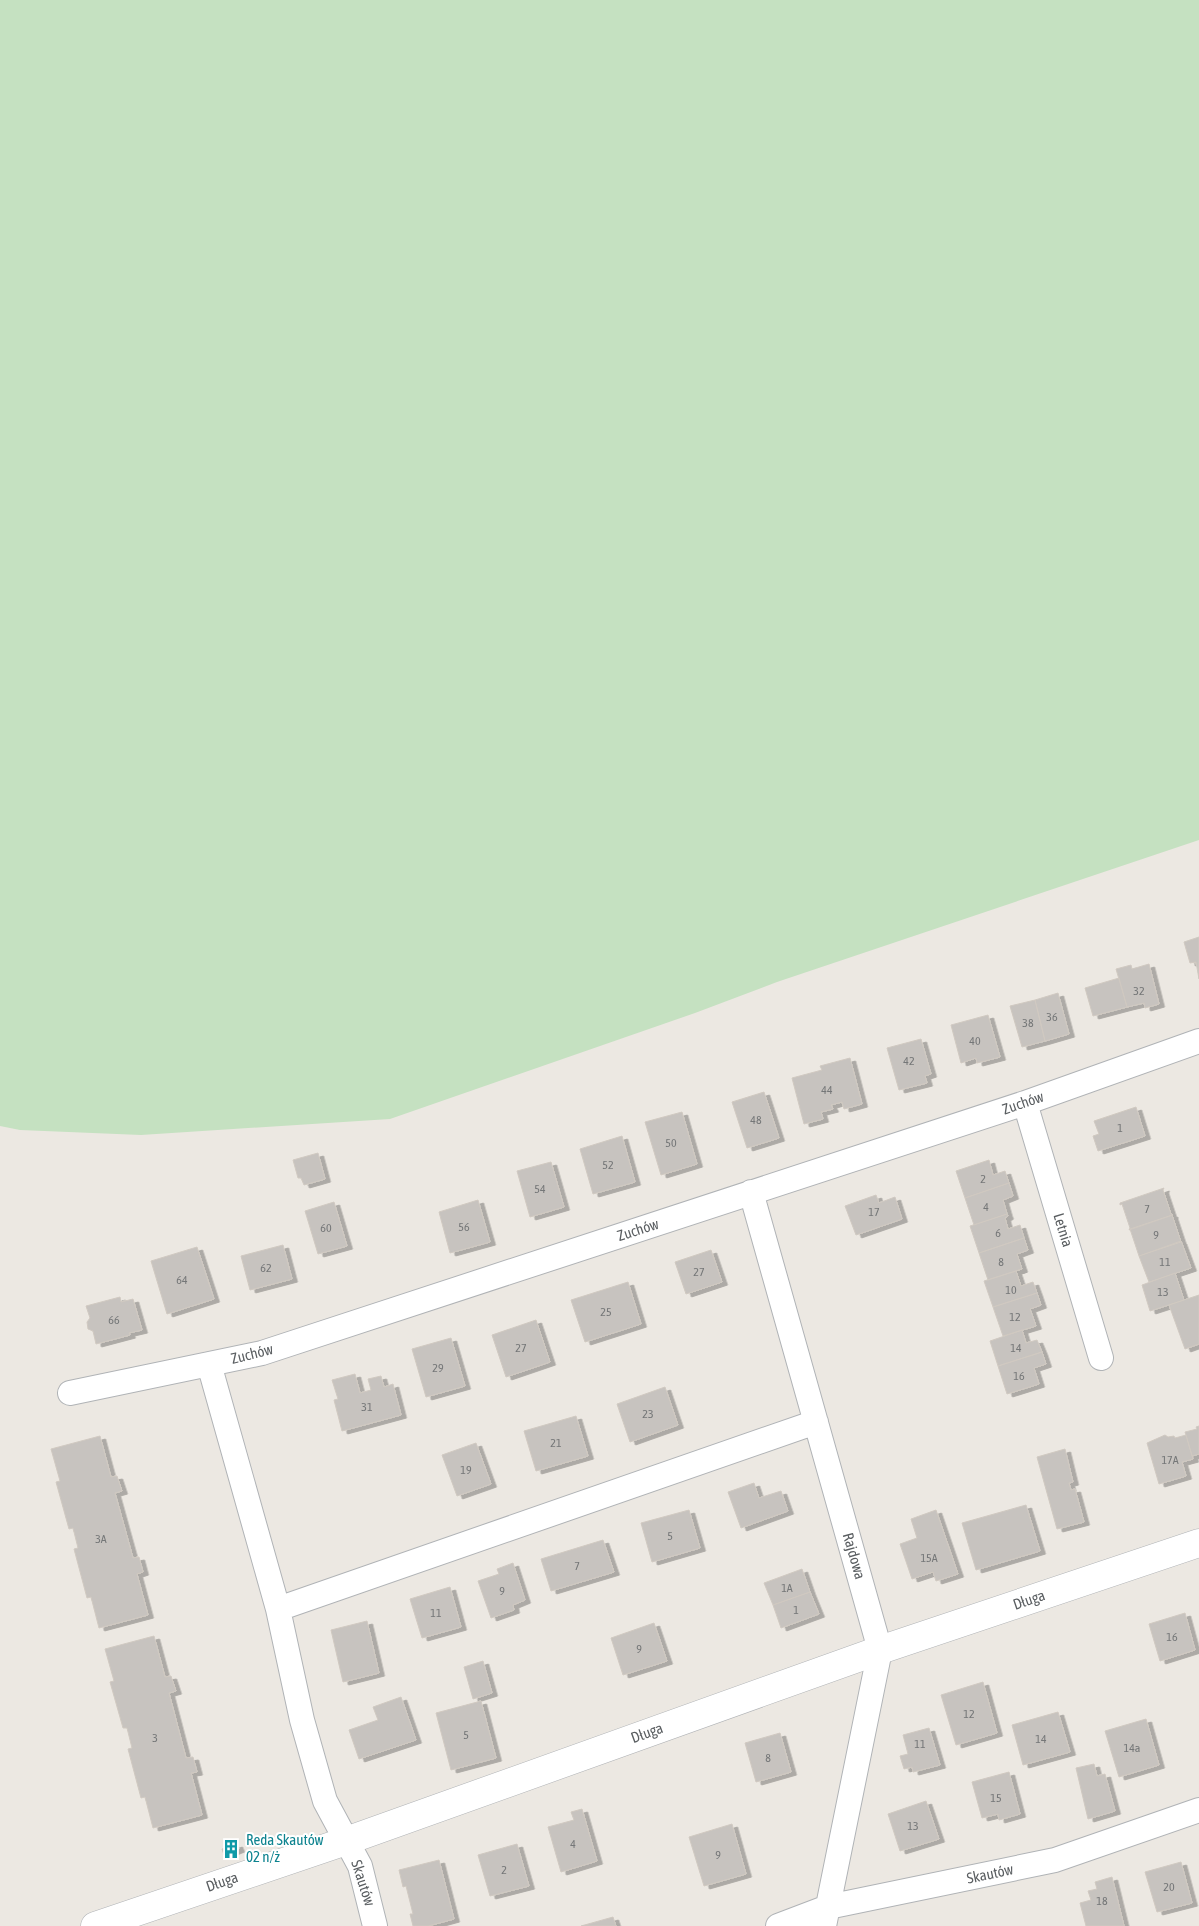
<svg xmlns="http://www.w3.org/2000/svg" width="1199" height="1926" font-family="'Asap Condensed',sans-serif">
	<defs>
		<filter id="shadow"><feDropShadow dx="5.5" dy="3" stdDeviation="0" flood-color="#0004"/></filter>
	</defs>
	<rect width="100%" height="100%" fill="#ece8e2"/>
	<path fill="#c5e1c1" d="M 0,0 L 1199,0 L 1199,840 L 777,982 L 695,1013 L 390,1119 L 141,1135 L 20,1130 L 0,1126 Z"/>
	<path fill="#c7c3bf" stroke="#d0c9c1" filter="url(#shadow)" d="M 1199,937 L 1199,979 L 1196,962 L 1190,963 L 1184,942 Z
		M 1149,964 L 1159,1004 L 1145,1008 L 1144,1003 L 1127,1007 L 1116,969 L 1131,965 L 1132,969 Z
		M 1119,978 L 1127,1007 L 1093,1016 L 1085,988 Z
		M 1058,993 L 1069,1034 L 1045,1041 L 1035,1000 Z
		M 1035,1000 L 1045,1041 L 1022,1047 L 1010,1006 Z
		M 988,1015 L 1000,1057 L 977,1063 L 976,1058 L 961,1063 L 951,1025 Z
		M 921,1039 L 931,1074 L 925,1076 L 927,1083 L 899,1090 L 887,1048 Z
		M 850,1058 L 862,1104 L 844,1109 L 842,1102 L 831,1105 L 833,1109 L 821,1112 L 823,1119 L 804,1124 L 792,1078 L 822,1070 L 820,1066 Z
		M 764,1092 L 779,1138 L 747,1148 L 732,1102 Z
		M 1136,1107 L 1145,1136 L 1098,1151 L 1093,1136 L 1099,1134 L 1094,1121 Z
		M 682,1112 L 697,1164 L 661,1175 L 645,1122 Z
		M 622,1136 L 635,1182 L 593,1194 L 580,1149 Z
		M 318,1153 L 325,1179 L 304,1185 L 301,1178 L 298,1178 L 293,1160 Z
		M 989,1160 L 993,1175 L 1005,1171 L 1009,1183 L 965,1198 L 956,1171 Z
		M 551,1162 L 564,1207 L 530,1217 L 517,1171 Z
		M 1009,1183 L 1013,1196 L 1003,1200 L 1007,1214 L 974,1225 L 965,1198 Z
		M 1164,1188 L 1163,1190 L 1171,1214 L 1173,1215 L 1129,1230 L 1130,1228 L 1122,1204 L 1120,1205 L 1120,1203 Z
		M 876,1195 L 879,1203 L 895,1197 L 902,1219 L 856,1235 L 845,1206 Z
		M 478,1200 L 490,1242 L 450,1253 L 439,1212 Z
		M 334,1202 L 347,1246 L 318,1254 L 305,1211 Z
		M 1007,1214 L 1008,1216 L 1005,1218 L 1008,1229 L 1020,1225 L 1024,1238 L 979,1253 L 970,1226 Z
		M 1172,1215 L 1181,1242 L 1139,1256 L 1130,1229 Z
		M 1024,1238 L 1028,1250 L 1017,1254 L 1022,1269 L 988,1280 L 979,1253 Z
		M 1181,1241 L 1191,1268 L 1149,1282 L 1139,1256 Z
		M 283,1245 L 292,1279 L 250,1290 L 241,1256 Z
		M 197,1247 L 214,1299 L 167,1314 L 151,1261 Z
		M 711,1250 L 722,1282 L 686,1294 L 675,1262 Z
		M 1022,1269 L 1016,1271 L 1021,1286 L 1033,1282 L 1037,1293 L 993,1307 L 984,1281 Z
		M 1175,1273 L 1184,1300 L 1150,1311 L 1142,1285 Z
		M 628,1282 L 641,1324 L 585,1342 L 571,1300 Z
		M 1037,1293 L 1041,1305 L 1030,1309 L 1036,1326 L 1003,1336 L 993,1307 Z
		M 1199,1295 L 1199,1344 L 1185,1349 L 1169,1305 Z
		M 120,1297 L 121,1302 L 133,1299 L 142,1330 L 129,1333 L 130,1335 L 96,1344 L 93,1331 L 88,1329 L 87,1322 L 90,1318 L 86,1306 Z
		M 536,1320 L 550,1362 L 506,1377 L 492,1335 Z
		M 1022,1330 L 1026,1343 L 1037,1340 L 1042,1352 L 998,1366 L 990,1341 Z
		M 451,1338 L 465,1386 L 426,1397 L 412,1349 Z
		M 1042,1352 L 1046,1364 L 1034,1368 L 1039,1384 L 1007,1394 L 998,1366 Z
		M 355,1374 L 360,1393 L 371,1390 L 368,1379 L 381,1376 L 384,1387 L 393,1384 L 401,1415 L 342,1431 L 334,1400 L 338,1399 L 332,1380 Z
		M 665,1387 L 678,1425 L 630,1442 L 617,1404 Z
		M 576,1416 L 588,1456 L 536,1471 L 524,1431 Z
		M 1199,1426 L 1199,1454 L 1192,1456 L 1185,1432 L 1197,1429 L 1196,1427 Z
		M 1165,1435 L 1168,1437 L 1174,1436 L 1175,1438 L 1186,1435 L 1193,1459 L 1182,1462 L 1186,1476 L 1159,1484 L 1147,1443 Z
		M 100,1436 L 111,1477 L 117,1476 L 122,1491 L 115,1493 L 133,1558 L 139,1557 L 143,1572 L 137,1574 L 148,1615 L 99,1628 L 91,1597 L 87,1598 L 74,1549 L 78,1548 L 73,1528 L 69,1529 L 56,1482 L 60,1481 L 51,1449 Z
		M 476,1443 L 491,1484 L 457,1496 L 442,1455 Z
		M 1065,1449 L 1073,1482 L 1069,1483 L 1071,1490 L 1075,1489 L 1084,1522 L 1057,1529 L 1037,1457 Z
		M 754,1483 L 759,1498 L 781,1491 L 788,1511 L 741,1528 L 728,1492 Z
		M 1026,1505 L 1040,1551 L 976,1570 L 962,1523 Z
		M 689,1510 L 700,1548 L 652,1562 L 641,1523 Z
		M 936,1510 L 958,1574 L 936,1581 L 933,1572 L 912,1579 L 900,1544 L 917,1538 L 911,1519 Z
		M 603,1540 L 614,1572 L 551,1591 L 541,1559 Z
		M 513,1563 L 525,1600 L 513,1605 L 514,1610 L 491,1618 L 478,1581 L 499,1574 L 497,1569 Z
		M 802,1569 L 810,1592 L 773,1605 L 764,1583 Z
		M 450,1587 L 461,1627 L 422,1638 L 410,1599 Z
		M 810,1592 L 819,1614 L 781,1628 L 773,1605 Z
		M 1185,1613 L 1195,1650 L 1160,1661 L 1149,1624 Z
		M 367,1621 L 379,1673 L 343,1682 L 331,1630 Z
		M 654,1623 L 667,1661 L 623,1675 L 611,1638 Z
		M 154,1636 L 165,1677 L 171,1676 L 176,1691 L 169,1693 L 186,1758 L 193,1757 L 197,1772 L 191,1773 L 202,1815 L 153,1828 L 145,1797 L 141,1798 L 128,1749 L 132,1748 L 127,1728 L 123,1728 L 110,1682 L 114,1681 L 105,1649 Z
		M 483,1661 L 492,1693 L 473,1699 L 464,1667 Z
		M 983,1682 L 997,1733 L 956,1745 L 941,1695 Z
		M 401,1697 L 416,1740 L 359,1759 L 349,1730 L 378,1720 L 373,1707 Z
		M 481,1701 L 496,1758 L 451,1770 L 436,1713 Z
		M 1058,1712 L 1070,1752 L 1023,1765 L 1012,1725 Z
		M 1146,1719 L 1159,1765 L 1119,1777 L 1105,1731 Z
		M 929,1728 L 940,1765 L 913,1772 L 912,1767 L 904,1769 L 900,1756 L 908,1754 L 903,1735 Z
		M 780,1733 L 791,1772 L 756,1782 L 745,1743 Z
		M 1094,1764 L 1097,1776 L 1105,1774 L 1115,1811 L 1088,1819 L 1076,1768 Z
		M 1009,1772 L 1020,1814 L 999,1820 L 998,1814 L 982,1818 L 972,1782 Z
		M 926,1801 L 939,1839 L 900,1851 L 888,1814 Z
		M 582,1809 L 597,1861 L 561,1872 L 548,1827 L 574,1820 L 571,1812 Z
		M 732,1824 L 746,1874 L 704,1886 L 689,1837 Z
		M 237,1844 L 239,1849 L 224,1855 L 222,1849 Z
		M 517,1844 L 529,1886 L 490,1896 L 478,1855 Z
		M 439,1860 L 454,1919 L 428,1926 L 413,1926 L 410,1914 L 413,1914 L 406,1886 L 403,1887 L 399,1870 Z
		M 1181,1862 L 1192,1903 L 1157,1912 L 1145,1872 Z
		M 1112,1877 L 1124,1926 L 1086,1926 L 1080,1903 L 1091,1900 L 1088,1891 L 1097,1889 L 1095,1882 Z
		M 613,1917 L 616,1926 L 581,1926 Z"/>
	<g fill="none" stroke-linecap="round" stroke-linejoin="round">
		<g stroke="#b0b3b6" stroke-width="26">
			<path id="minor" d="M 1025,1103 L 1101,1358
				M 751,1192 L 880,1650 L 824,1926
				M 209,1364 L 278,1609 L 302,1720 L 325,1801 L 360,1866 L 375,1926
				M 70,1393 L 262,1353 L 1025,1103 L 1199,1041
				M 278,1609 L 816,1422
				M 778,1926 L 828,1907 L 1055,1860 L 1199,1810"/>
		</g>
		<g stroke="#b0b3b6" stroke-width="29">
			<path id="tertiary" d="M 95,1926 L 346,1841 L 880,1650 L 1199,1543"/>
		</g>
		<use href="#minor" stroke="#fff" stroke-width="24"/>
		<use href="#tertiary" stroke="#fff" stroke-width="28"/>
	</g>
	<defs>
		<g id="building-bare" transform="scale(1.5)"><path d="M-4-6H4V6H1V3H-1V6H-4ZM-2.5-4.3h1.7v1.8h-1.7ZM.8-4.3h1.7v1.8H.8ZM-2.5-1h1.7V.8h-1.7ZM.8-1h1.7V.8H.8Z" fill="#0f9aa8" stroke="#fff" stroke-width="2.5" paint-order="stroke"/></g>
	</defs>
	<g fill-rule="evenodd">
		<use href="#building-bare" x="231" y="1849"/>
	</g>
	<g text-anchor="middle" stroke-width="4" stroke-linejoin="round" paint-order="stroke">
		<g font-size="12" fill="#757778">
			<text x="1139" y="995">32</text>
			<text x="1052" y="1021">36</text>
			<text x="1028" y="1027">38</text>
			<text x="975" y="1045">40</text>
			<text x="909" y="1065">42</text>
			<text x="827" y="1094">44</text>
			<text x="756" y="1124">48</text>
			<text x="1120" y="1132">1</text>
			<text x="671" y="1147">50</text>
			<text x="608" y="1169">52</text>
			<text x="983" y="1183">2</text>
			<text x="540" y="1193">54</text>
			<text x="986" y="1211">4</text>
			<text x="1147" y="1213">7</text>
			<text x="874" y="1216">17</text>
			<text x="464" y="1231">56</text>
			<text x="326" y="1232">60</text>
			<text x="998" y="1237">6</text>
			<text x="1156" y="1239">9</text>
			<text x="1001" y="1266">8</text>
			<text x="1165" y="1266">11</text>
			<text x="266" y="1272">62</text>
			<text x="699" y="1276">27</text>
			<text x="182" y="1284">64</text>
			<text x="1011" y="1294">10</text>
			<text x="1163" y="1296">13</text>
			<text x="606" y="1316">25</text>
			<text x="1015" y="1321">12</text>
			<text x="114" y="1324">66</text>
			<text x="521" y="1352">27</text>
			<text x="1016" y="1352">14</text>
			<text x="438" y="1372">29</text>
			<text x="1019" y="1380">16</text>
			<text x="367" y="1411">31</text>
			<text x="648" y="1418">23</text>
			<text x="556" y="1447">21</text>
			<text x="1170" y="1464">17A</text>
			<text x="466" y="1474">19</text>
			<text x="670" y="1540">5</text>
			<text x="101" y="1543">3A</text>
			<text x="929" y="1562">15A</text>
			<text x="577" y="1570">7</text>
			<text x="787" y="1592">1A</text>
			<text x="502" y="1595">9</text>
			<text x="796" y="1614">1</text>
			<text x="436" y="1617">11</text>
			<text x="1172" y="1641">16</text>
			<text x="639" y="1653">9</text>
			<text x="969" y="1718">12</text>
			<text x="466" y="1739">5</text>
			<text x="155" y="1742">3</text>
			<text x="1041" y="1743">14</text>
			<text x="920" y="1748">11</text>
			<text x="1132" y="1752">14a</text>
			<text x="768" y="1762">8</text>
			<text x="996" y="1802">15</text>
			<text x="913" y="1830">13</text>
			<text x="573" y="1848">4</text>
			<text x="718" y="1859">9</text>
			<text x="504" y="1874">2</text>
			<text x="1169" y="1891">20</text>
			<text x="1102" y="1905">18</text>
		</g>
		<g font-size="15" fill="#5a5e61" stroke="#fff">
			<text transform="translate(1023 1103) rotate(-19)" y="5">Zuchów</text>
			<text transform="translate(638 1230) rotate(-18)" y="5">Zuchów</text>
			<text transform="translate(1063 1230) rotate(73)" y="5">Letnia</text>
			<text transform="translate(252 1354) rotate(-14)" y="5">Zuchów</text>
			<text transform="translate(854 1556) rotate(74)" y="5">Rajdowa</text>
			<text transform="translate(1029 1600) rotate(-19)" y="5">Długa</text>
			<text transform="translate(647 1733) rotate(-20)" y="5">Długa</text>
			<text transform="translate(990 1874) rotate(-12)" y="5">Skautów</text>
			<text transform="translate(222 1882) rotate(-19)" y="5">Długa</text>
			<text transform="translate(363 1883) rotate(72)" y="5">Skautów</text>
		</g>
		<g font-size="15" fill="#0d838f" stroke="#fff" text-anchor="start">
			<text x="246" y="1845">Reda Skautów<tspan x="246" dy="17">02 n/ż</tspan></text>
		</g>
	</g>
</svg>
